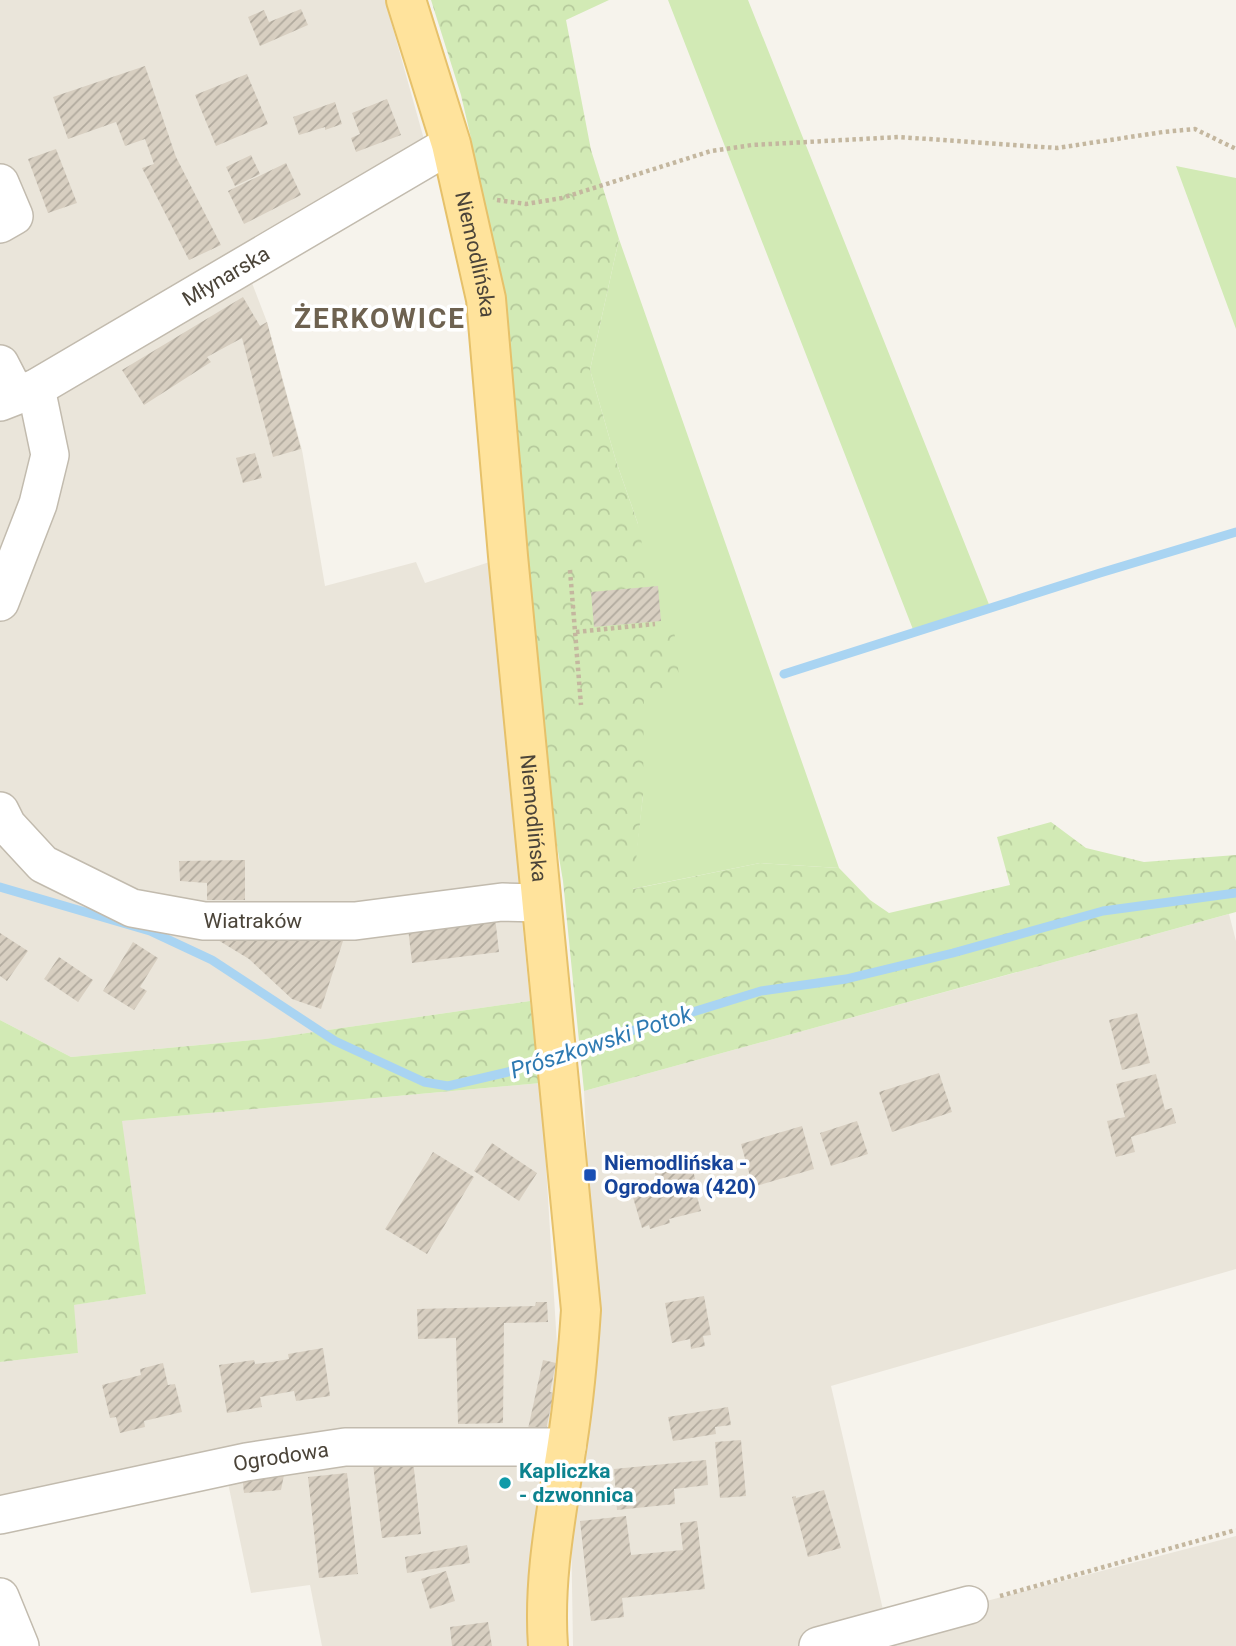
<svg xmlns="http://www.w3.org/2000/svg" width="1236" height="1646" font-family="Roboto,sans-serif">
	<defs>
		<pattern id="forest-crowns" width="20" height="18" patternUnits="userSpaceOnUse" patternTransform="scale(1.75)"><rect width="20" height="18" fill="#d2eab5"/><path d="M2 6a3 3 0 1 1 6 0M12 15a3 3 0 1 1 6 0" fill="none" stroke="#b6ca9c"/></pattern>
		<pattern id="building-hatch" width="6" height="6" patternUnits="userSpaceOnUse" patternTransform="scale(1.75)"><rect width="6" height="6" fill="#d8cfc1"/><path d="M-1 1l2-2M0 6l6-6M5 7l2-2" fill="none" stroke="#b1aa9e"/></pattern>
	</defs>
	<rect width="100%" height="100%" fill="#f6f3ec"/>
	<path fill="#eae5da" d="M 0,0 L 385,0 L 425,143 L 245,265 L 267,322 L 302,450 L 325,586 L 416,562 L 425,583 L 508,556 L 521,910 L 530,1001 L 265,1039 L 71,1057 L 0,1020 Z
		M 1229,914 L 1236,941 L 1236,1269 L 831,1386 L 887,1627 L 1236,1536 L 1236,1646 L 573,1646 L 571,1525 L 591,1242 L 584,1091 Z
		M 541,1083 L 558,1362 L 550,1646 L 322,1646 L 310,1585 L 251,1593 L 228,1483 L 0,1503 L 0,1362 L 78,1353 L 73,1305 L 146,1294 L 121,1121 Z"/>
	<path fill="#d2eab5" d="M 668,0 L 748,0 L 990,607 L 914,632 Z
		M 1176,166 L 1236,178 L 1236,329 Z
		M 619,239 L 839,868 L 760,863 L 632,889 L 643,795 L 638,524 L 616,461 L 590,370 Z"/>
	<path fill="url(#forest-crowns)" d="M 431,0 L 609,0 L 566,20 L 591,150 L 619,239 L 590,370 L 616,461 L 638,524 L 645,559 L 644,631 L 674,628 L 680,687 L 644,691 L 643,795 L 633,889 L 760,863 L 839,868 L 870,900 L 889,913 L 1010,885 L 997,837 L 1051,822 L 1086,848 L 1144,862 L 1236,855 L 1236,912 L 584,1091 L 563,881 L 508,556 L 471,138 L 461,95 Z
		M 530,1001 L 541,1083 L 122,1121 L 146,1294 L 74,1305 L 78,1353 L 0,1362 L 0,1020 L 71,1057 L 265,1039 Z"/>
	<g fill="none" stroke-linecap="round" stroke-linejoin="round">
		<path stroke="#a9d4f2" stroke-width="9" d="M 784,674 L 1100,573 L 1236,532
			M 0,887 L 150,931 L 212,960 L 335,1041 L 424,1082 L 448,1086 L 508,1072 L 546,1058
			M 566,1051 L 761,991 L 846,979 L 953,953 L 1103,911 L 1236,893"/>
	</g>
	<path fill="url(#building-hatch)" d="M 301,9 L 308,25 L 260,46 L 248,17 L 264,10 L 269,22 Z
		M 145,66 L 176,157 L 221,245 L 189,260 L 144,172 L 142,168 L 154,164 L 145,139 L 125,146 L 116,122 L 68,139 L 53,97 Z
		M 247,74 L 268,124 L 216,146 L 195,95 Z
		M 387,99 L 401,135 L 356,152 L 351,138 L 360,134 L 352,113 Z
		M 335,102 L 342,124 L 325,130 L 325,127 L 299,135 L 293,117 Z
		M 56,149 L 77,203 L 48,213 L 28,159 Z
		M 251,155 L 260,174 L 235,186 L 226,167 Z
		M 286,163 L 301,195 L 244,224 L 228,191 Z
		M 243,297 L 260,326 L 267,322 L 301,449 L 273,457 L 242,338 L 207,357 L 211,362 L 144,405 L 122,370 Z
		M 255,453 L 262,478 L 243,483 L 236,458 Z
		M 658,586 L 661,621 L 594,627 L 591,592 Z
		M 245,860 L 245,900 L 207,900 L 207,883 L 180,881 L 179,861 Z
		M 495,917 L 499,952 L 412,963 L 408,928 Z
		M 231,931 L 343,941 L 321,1009 L 292,999 L 249,959 L 208,934 Z
		M 0,933 L 28,951 L 7,981 L 0,976 Z
		M 133,942 L 158,958 L 140,987 L 147,991 L 134,1010 L 103,991 Z
		M 59,957 L 93,980 L 78,1002 L 44,979 Z
		M 1137,1013 L 1150,1063 L 1122,1070 L 1109,1020 Z
		M 939,1073 L 952,1112 L 892,1132 L 879,1092 Z
		M 1156,1074 L 1165,1110 L 1172,1108 L 1176,1123 L 1131,1137 L 1135,1152 L 1116,1157 L 1107,1121 L 1125,1117 L 1116,1084 Z
		M 857,1121 L 868,1154 L 831,1166 L 820,1133 Z
		M 802,1126 L 814,1169 L 753,1187 L 741,1144 Z
		M 492,1143 L 537,1173 L 519,1201 L 474,1171 Z
		M 433,1152 L 474,1177 L 427,1254 L 385,1229 Z
		M 690,1159 L 697,1186 L 694,1186 L 701,1211 L 669,1219 L 670,1223 L 650,1229 L 649,1225 L 642,1228 L 632,1194 L 658,1186 L 654,1169 Z
		M 704,1296 L 711,1335 L 703,1336 L 705,1346 L 691,1349 L 690,1339 L 672,1343 L 665,1303 Z
		M 536,1302 L 547,1302 L 548,1322 L 504,1323 L 503,1423 L 458,1424 L 456,1338 L 418,1339 L 417,1309 L 535,1306 Z
		M 323,1348 L 330,1396 L 296,1401 L 294,1391 L 260,1397 L 262,1407 L 227,1413 L 219,1365 L 254,1360 L 255,1364 L 272,1362 L 289,1359 L 288,1354 Z
		M 543,1360 L 556,1363 L 550,1392 L 554,1393 L 546,1429 L 528,1429 Z
		M 163,1363 L 168,1385 L 175,1384 L 182,1412 L 144,1421 L 145,1427 L 120,1433 L 116,1417 L 110,1418 L 102,1385 L 141,1375 L 140,1369 Z
		M 728,1407 L 731,1425 L 715,1427 L 716,1434 L 673,1441 L 668,1417 Z
		M 741,1440 L 746,1496 L 720,1498 L 715,1442 Z
		M 413,1460 L 421,1534 L 382,1538 L 373,1464 Z
		M 706,1460 L 708,1485 L 674,1489 L 675,1504 L 617,1510 L 614,1469 Z
		M 285,1470 L 281,1490 L 244,1493 L 242,1474 Z
		M 347,1473 L 358,1574 L 319,1578 L 308,1477 Z
		M 824,1490 L 841,1548 L 808,1557 L 792,1497 L 796,1496 L 796,1498 Z
		M 626,1516 L 631,1555 L 683,1550 L 680,1523 L 697,1521 L 705,1589 L 622,1598 L 624,1617 L 591,1621 L 580,1521 Z
		M 467,1545 L 470,1563 L 407,1573 L 405,1557 Z
		M 446,1571 L 455,1601 L 430,1609 L 421,1579 Z
		M 488,1622 L 492,1646 L 452,1646 L 450,1627 Z"/>
	<g fill="none" stroke-linecap="round" stroke-linejoin="round">
		<g stroke="#c2bbae" stroke-width="40">
			<g id="minor">
				<path d="M 0,183 L 14,216 L 0,224"/>
				<path d="M 0,364 L 16,395"/>
				<path id="s1" d="M 0,402 L 36,388 L 451,144"/>
				<path d="M 0,602 L 38,504 L 50,455 L 36,388"/>
				<path id="s2" d="M 0,811 L 7,825 L 43,864 L 132,908 L 204,921 L 355,921 L 502,902 L 541,903"/>
				<path id="s3" d="M 0,1515 L 246,1462 L 345,1447 L 567,1447"/>
				<path d="M 0,1597 L 20,1646"/>
				<path d="M 818,1646 L 969,1605"/>
			</g>
		</g>
		<g stroke="#e6c16a" stroke-width="42">
			<g id="major">
				<path id="s4" d="M 406,0 L 451,144 L 486,299 L 508,556 L 581,1310 C 578,1355 574,1399 567,1444 C 557,1511 543,1577 548,1646"/>
			</g>
		</g>
		<path stroke="#c4b79f" stroke-width="4.5" stroke-dasharray="3.5 3.5" stroke-linecap="butt" d="M 497,200 L 526,204 L 562,198 L 711,151 L 752,145 L 899,137 L 1057,148 L 1163,132 L 1195,129 L 1236,149
			M 570,570 L 581,705
			M 576,632 L 655,624
			M 1000,1596 L 1236,1530"/>
		<use href="#minor" stroke="#fff" stroke-width="37"/>
		<use href="#major" stroke="#ffe39c" stroke-width="38"/>
	</g>
	<rect fill="#1a4fb4" stroke="#fff" stroke-width="2.5" x="583" y="1168" width="14" height="14" rx="3.5"/>
	<circle fill="#0f9aa8" stroke="#fff" stroke-width="2.5" cx="505" cy="1483" r="7"/>
	<g text-anchor="middle" stroke-width="7" stroke-linejoin="round" paint-order="stroke">
		<g font-size="21" fill="#4b4439" stroke="#fff">
			<text dy="7" stroke="none"><textPath href="#s4" startOffset="264">Niemodlińska</textPath></text>
			<text dy="7" stroke="none"><textPath href="#s1" startOffset="259">Młynarska</textPath></text>
			<text dy="7" stroke="none"><textPath href="#s4" startOffset="831">Niemodlińska</textPath></text>
			<text dy="7" stroke="none"><textPath href="#s2" startOffset="290">Wiatraków</textPath></text>
			<text dy="7" stroke="none"><textPath href="#s3" startOffset="287">Ogrodowa</textPath></text>
		</g>
		<g font-size="21" font-weight="bold" fill="#164399" stroke="#fff" text-anchor="start">
			<text x="604" y="1170">Niemodlińska -<tspan x="604" dy="24">Ogrodowa (420)</tspan></text>
		</g>
		<g font-size="21" font-weight="bold" fill="#0d838f" stroke="#fff" text-anchor="start">
			<text x="519" y="1478">Kapliczka<tspan x="519" dy="24">- dzwonnica</tspan></text>
		</g>
		<g font-size="23" font-style="italic" fill="#2e7ab2" stroke="#fff">
			<text transform="translate(601 1042) rotate(-18)" y="8">Prószkowski Potok</text>
		</g>
		<g font-size="28" font-weight="bold" letter-spacing="2" fill="#6e6250" stroke="#fff">
			<text x="380" y="328">ŻERKOWICE</text>
		</g>
	</g>
</svg>
